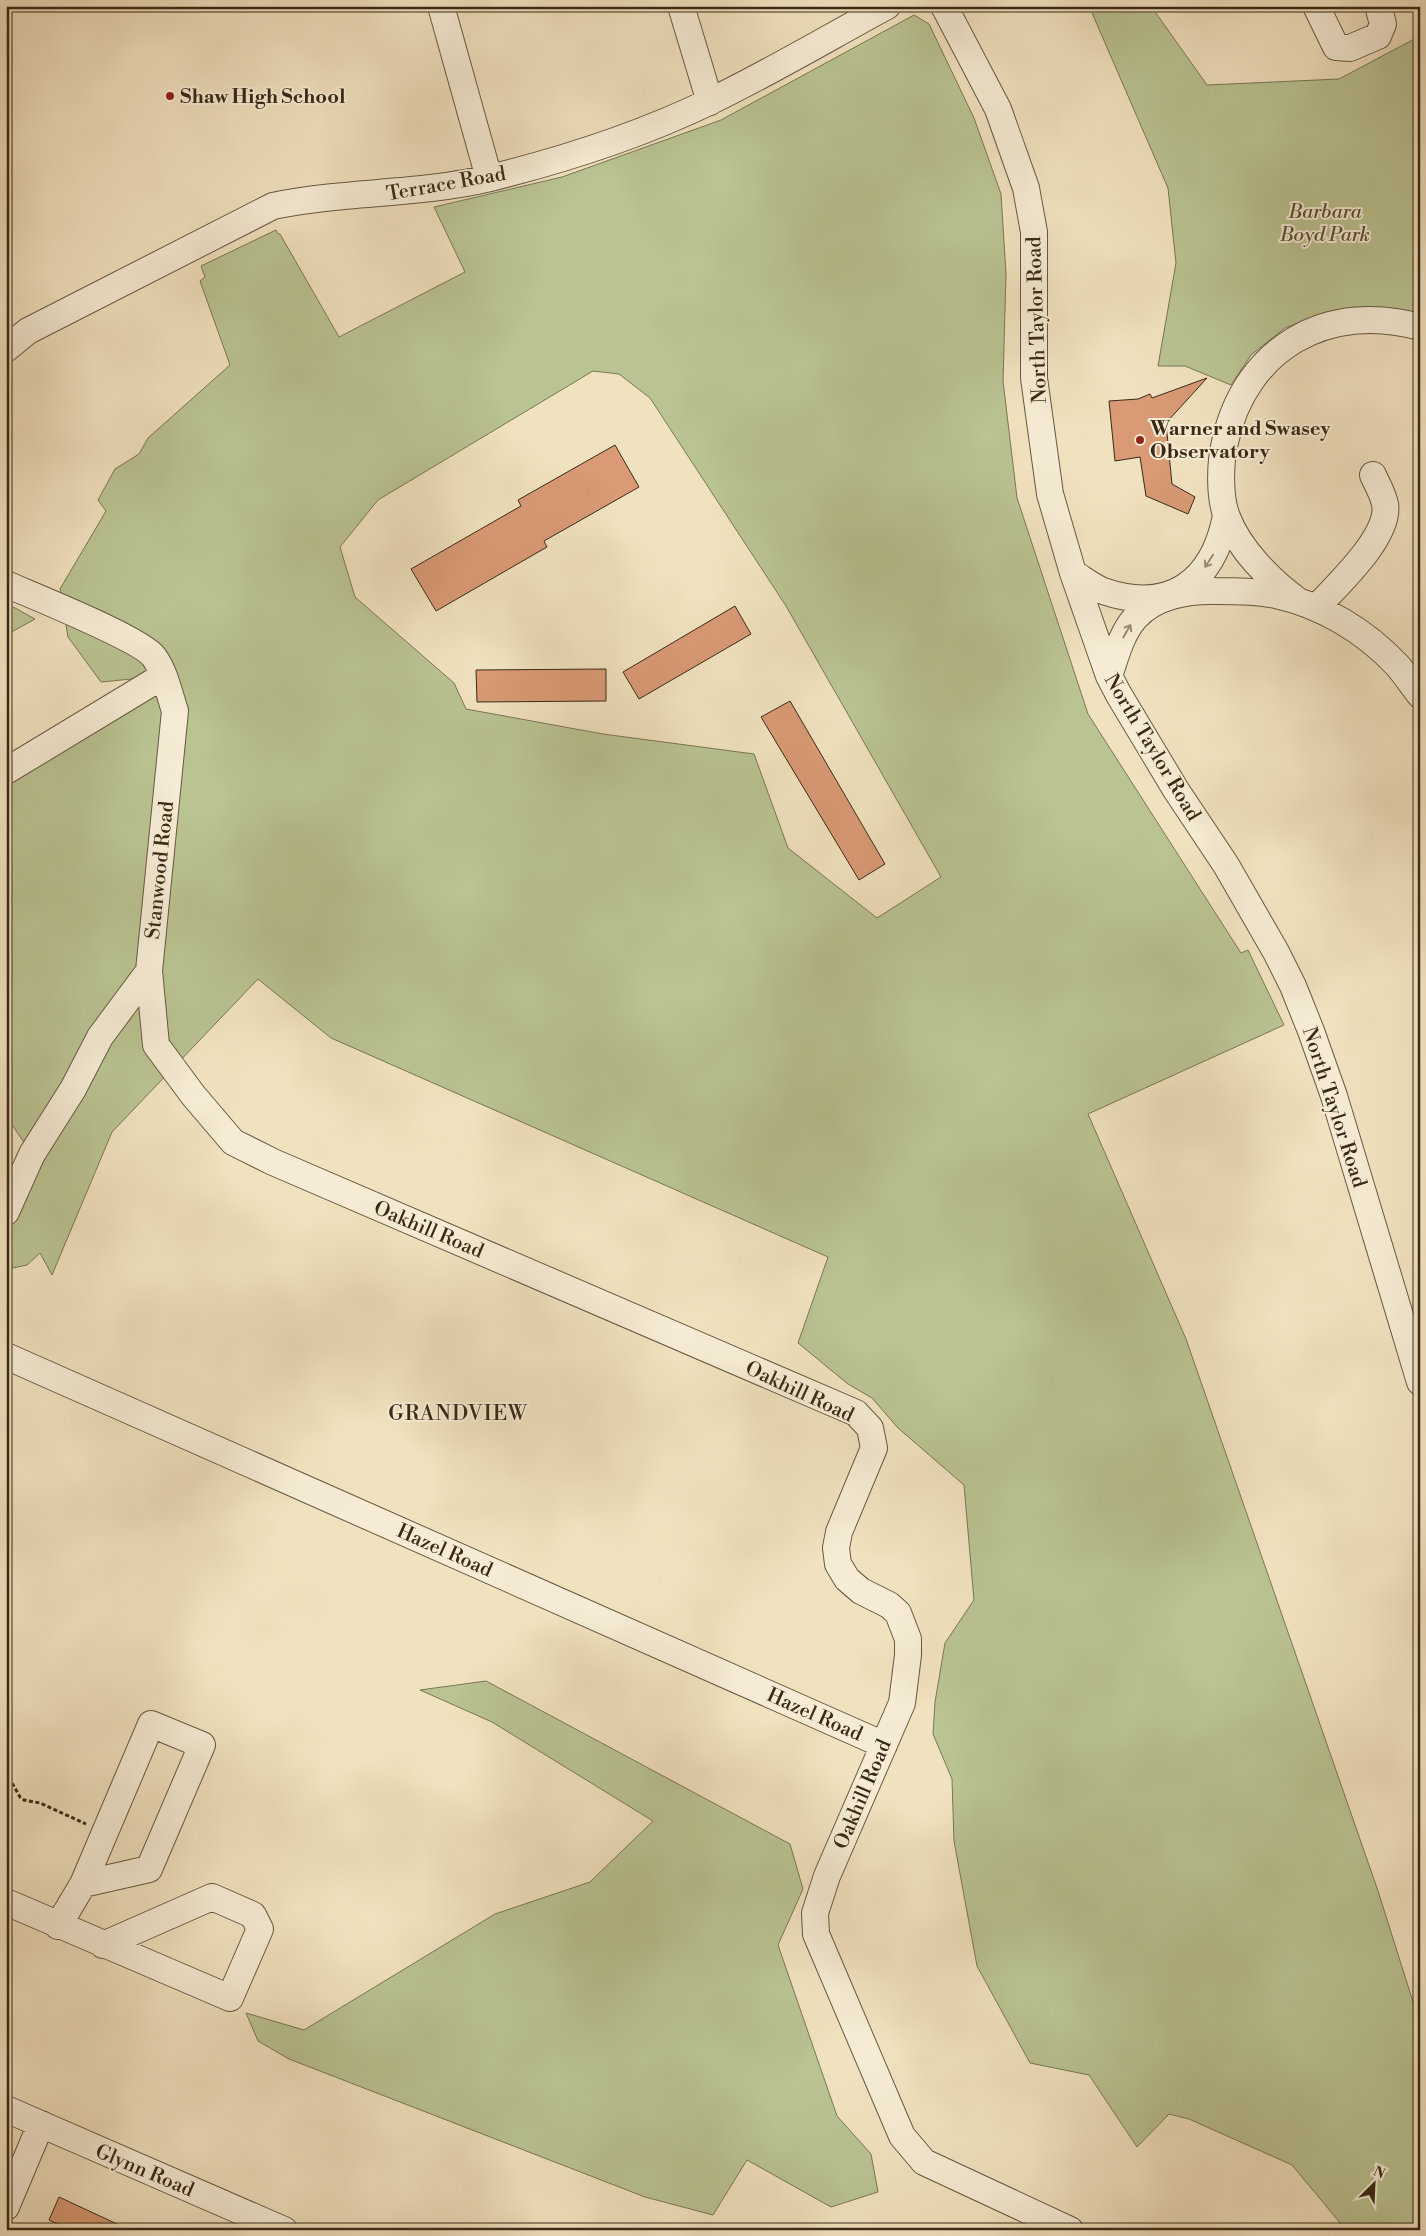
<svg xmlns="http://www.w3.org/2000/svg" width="1426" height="2236" font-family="'Libre Bodoni',serif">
	<rect width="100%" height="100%" fill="#f1e2bf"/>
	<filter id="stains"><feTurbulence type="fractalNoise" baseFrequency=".004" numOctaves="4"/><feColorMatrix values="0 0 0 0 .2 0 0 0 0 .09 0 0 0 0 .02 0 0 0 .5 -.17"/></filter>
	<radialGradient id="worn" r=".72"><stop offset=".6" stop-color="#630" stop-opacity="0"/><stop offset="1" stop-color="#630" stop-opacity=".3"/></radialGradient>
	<path fill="#bac392" stroke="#7a7654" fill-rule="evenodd" d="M 1089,6 L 1151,6 L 1207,85 L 1339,79 L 1420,36 L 1420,318 L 1314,317 L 1285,328 L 1251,355 L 1231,385 L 1185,366 L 1158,366 L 1176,263 L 1168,188 Z
		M 914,15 L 929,24 L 974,118 L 1001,194 L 1006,274 L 1003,381 L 1017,498 L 1088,714 L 1241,953 L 1248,950 L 1284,1025 L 1088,1114 L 1186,1339 L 1378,1891 L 1420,2024 L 1420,2230 L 1346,2230 L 1292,2165 L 1189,2119 L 1169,2114 L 1137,2147 L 1089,2075 L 1030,2063 L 977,1966 L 954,1841 L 952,1779 L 933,1734 L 935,1702 L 945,1643 L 974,1600 L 964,1485 L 898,1428 L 872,1398 L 848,1384 L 798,1343 L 828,1257 L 331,1038 L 258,979 L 112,1132 L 52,1275 L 40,1253 L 27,1265 L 13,1268 L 7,1246 L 8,1232 L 32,1154 L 6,1116 L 6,785 L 89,730 L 162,676 L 101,682 L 68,637 L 60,589 L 106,511 L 98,500 L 115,469 L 139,454 L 148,438 L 230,365 L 200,281 L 205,277 L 201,266 L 276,230 L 278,234 L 280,234 L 339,337 L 465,272 L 434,207 L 562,177 L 721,120 ZM 593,371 L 619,374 L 650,398 L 786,606 L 941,877 L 877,918 L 788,848 L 754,754 L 603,734 L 466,709 L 454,683 L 355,597 L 340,547 L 378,500 Z
		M 6,603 L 35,619 L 6,635 Z
		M 486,1681 L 790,1844 L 803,1889 L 778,1945 L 837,2116 L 871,2154 L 878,2192 L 831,2207 L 747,2160 L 713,2215 L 645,2197 L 289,2059 L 258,2041 L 246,2013 L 304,2030 L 495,1914 L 590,1882 L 653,1821 L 492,1722 L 420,1690 Z"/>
	<path fill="#d99a75" stroke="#392a17" d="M 1207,378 L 1166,423 L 1172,484 L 1195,497 L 1188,514 L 1146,496 L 1140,457 L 1115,461 L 1109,401 L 1138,399 L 1150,394 L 1152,398 Z
		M 615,445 L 639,487 L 544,541 L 547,547 L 436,611 L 411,569 L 521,506 L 518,500 Z
		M 735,606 L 751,634 L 639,699 L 623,672 Z
		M 606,669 L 606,701 L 477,702 L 476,670 Z
		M 790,701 L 885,864 L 859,880 L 761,717 Z
		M 59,2197 L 130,2230 L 70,2230 L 49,2220 Z"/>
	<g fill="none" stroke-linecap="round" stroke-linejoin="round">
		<g stroke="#675841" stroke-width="28">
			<path id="minor" d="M 441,6 L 489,178
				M 681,6 L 710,102
				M 944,6 L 998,109 L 1026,188 L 1034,232 L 1034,378 L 1050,494 L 1073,573 L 1109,676 L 1119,695 L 1176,790 L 1226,865 L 1276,952 L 1293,986 L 1311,1031 L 1334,1096 L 1420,1382
				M 1316,6 L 1336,47 L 1350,48 L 1378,36 L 1383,24 L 1378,6
				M 6,349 L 28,331 L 273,206 C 344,191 418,195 490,178 C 563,160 643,134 711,101 C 771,72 828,38 887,6
				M 1073,573 C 1083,579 1093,587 1103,591 C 1170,614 1213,582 1226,516
				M 6,584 C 33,596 141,639 154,657 C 165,672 169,693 175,711 L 149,971 L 100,1037 L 73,1089 L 32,1154 L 6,1212
				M 1297,600 C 1270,580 1239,549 1227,517 C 1219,497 1220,463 1225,442 C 1245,348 1328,301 1420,327
				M 1316,608 C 1336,586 1391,536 1385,504 C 1383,494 1377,484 1373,475
				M 1109,676 C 1116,656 1121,634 1135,618 C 1155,596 1188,590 1216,591 C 1236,591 1257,591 1276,595 C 1322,605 1365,631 1397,665 C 1405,674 1412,685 1420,695
				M 6,771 L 163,676
				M 149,971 L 156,1045 L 193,1095 L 233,1142 L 273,1162 L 856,1413 L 870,1428 L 874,1448 L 839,1532 L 836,1548 L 838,1564 L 847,1579 L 861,1591 L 889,1605 L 898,1613 L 908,1639 L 908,1655 L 902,1703 L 827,1876 L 815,1913 L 816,1934 L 902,2136 L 924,2162 L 1070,2230
				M 6,1356 L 884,1745
				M 6,1902 L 230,1998 L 260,1929 L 253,1915 L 212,1897 L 103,1945
				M 58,1926 L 83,1884 L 151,1724 L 202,1745 L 149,1869 L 83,1884
				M 6,2109 L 284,2230
				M 6,2207 L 41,2124"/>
		</g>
		<path stroke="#392a17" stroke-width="3" stroke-dasharray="4 2.5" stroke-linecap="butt" d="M 6,1781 L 12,1783 L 20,1797 L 24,1800 L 40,1803 L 86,1824"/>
		<use href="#minor" stroke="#f6ecd5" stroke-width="26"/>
	</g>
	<defs><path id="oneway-shaft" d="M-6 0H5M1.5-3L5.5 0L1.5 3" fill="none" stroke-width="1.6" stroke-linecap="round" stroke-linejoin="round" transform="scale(1.25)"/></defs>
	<g stroke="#988b76">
		<use href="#oneway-shaft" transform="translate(1209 561) rotate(123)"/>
		<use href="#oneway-shaft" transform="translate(1127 631) rotate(-60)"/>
	</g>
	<g fill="#8f2418" stroke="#f6ecd5" stroke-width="2">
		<circle cx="170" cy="96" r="5"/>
		<circle cx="1140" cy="440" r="5"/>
	</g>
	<g text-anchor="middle" stroke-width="4" stroke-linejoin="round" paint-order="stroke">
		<g font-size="20" font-weight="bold" fill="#392a17" stroke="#f6ecd5" text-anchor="start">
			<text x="180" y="103">Shaw High School</text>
			<text x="1150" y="435">Warner and Swasey<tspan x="1150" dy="23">Observatory</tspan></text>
		</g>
		<g font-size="20" fill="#392a17" stroke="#f6ecd5">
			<text transform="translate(446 183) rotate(-10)" y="7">Terrace Road</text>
			<text transform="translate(1036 320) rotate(-92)" y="7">North Taylor Road</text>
			<text transform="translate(1153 747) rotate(59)" y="7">North Taylor Road</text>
			<text transform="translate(159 870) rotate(-84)" y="7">Stanwood Road</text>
			<text transform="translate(1335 1107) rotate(72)" y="7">North Taylor Road</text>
			<text transform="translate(429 1229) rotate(23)" y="7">Oakhill Road</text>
			<text transform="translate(800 1391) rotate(25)" y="7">Oakhill Road</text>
			<text transform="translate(445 1550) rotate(24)" y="7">Hazel Road</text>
			<text transform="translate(815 1714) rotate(24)" y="7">Hazel Road</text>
			<text transform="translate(862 1794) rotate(-67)" y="7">Oakhill Road</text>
			<text transform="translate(145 2170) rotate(23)" y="7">Glynn Road</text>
		</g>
		<g font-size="20" font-style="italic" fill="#595036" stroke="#f6ecd5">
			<text x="1325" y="218">Barbara<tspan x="1325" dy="23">Boyd Park</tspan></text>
		</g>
		<g font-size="21" letter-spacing="1" fill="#392a17" stroke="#f6ecd5">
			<text x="458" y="1420">GRANDVIEW</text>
		</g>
	</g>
	<rect width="1426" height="2236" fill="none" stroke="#f1e2bf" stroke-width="25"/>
	<rect x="8" y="8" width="1411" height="2221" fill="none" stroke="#392a17" stroke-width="2.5"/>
	<rect x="12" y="12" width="1401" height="2211" fill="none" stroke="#392a17"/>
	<g transform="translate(1374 2184) rotate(24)" stroke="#f6ecd5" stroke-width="4" paint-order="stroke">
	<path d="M0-4L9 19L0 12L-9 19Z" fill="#392a17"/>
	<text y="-8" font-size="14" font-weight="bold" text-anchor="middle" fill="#392a17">N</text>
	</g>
	<rect width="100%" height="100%" filter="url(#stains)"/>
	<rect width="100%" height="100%" fill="url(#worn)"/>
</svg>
